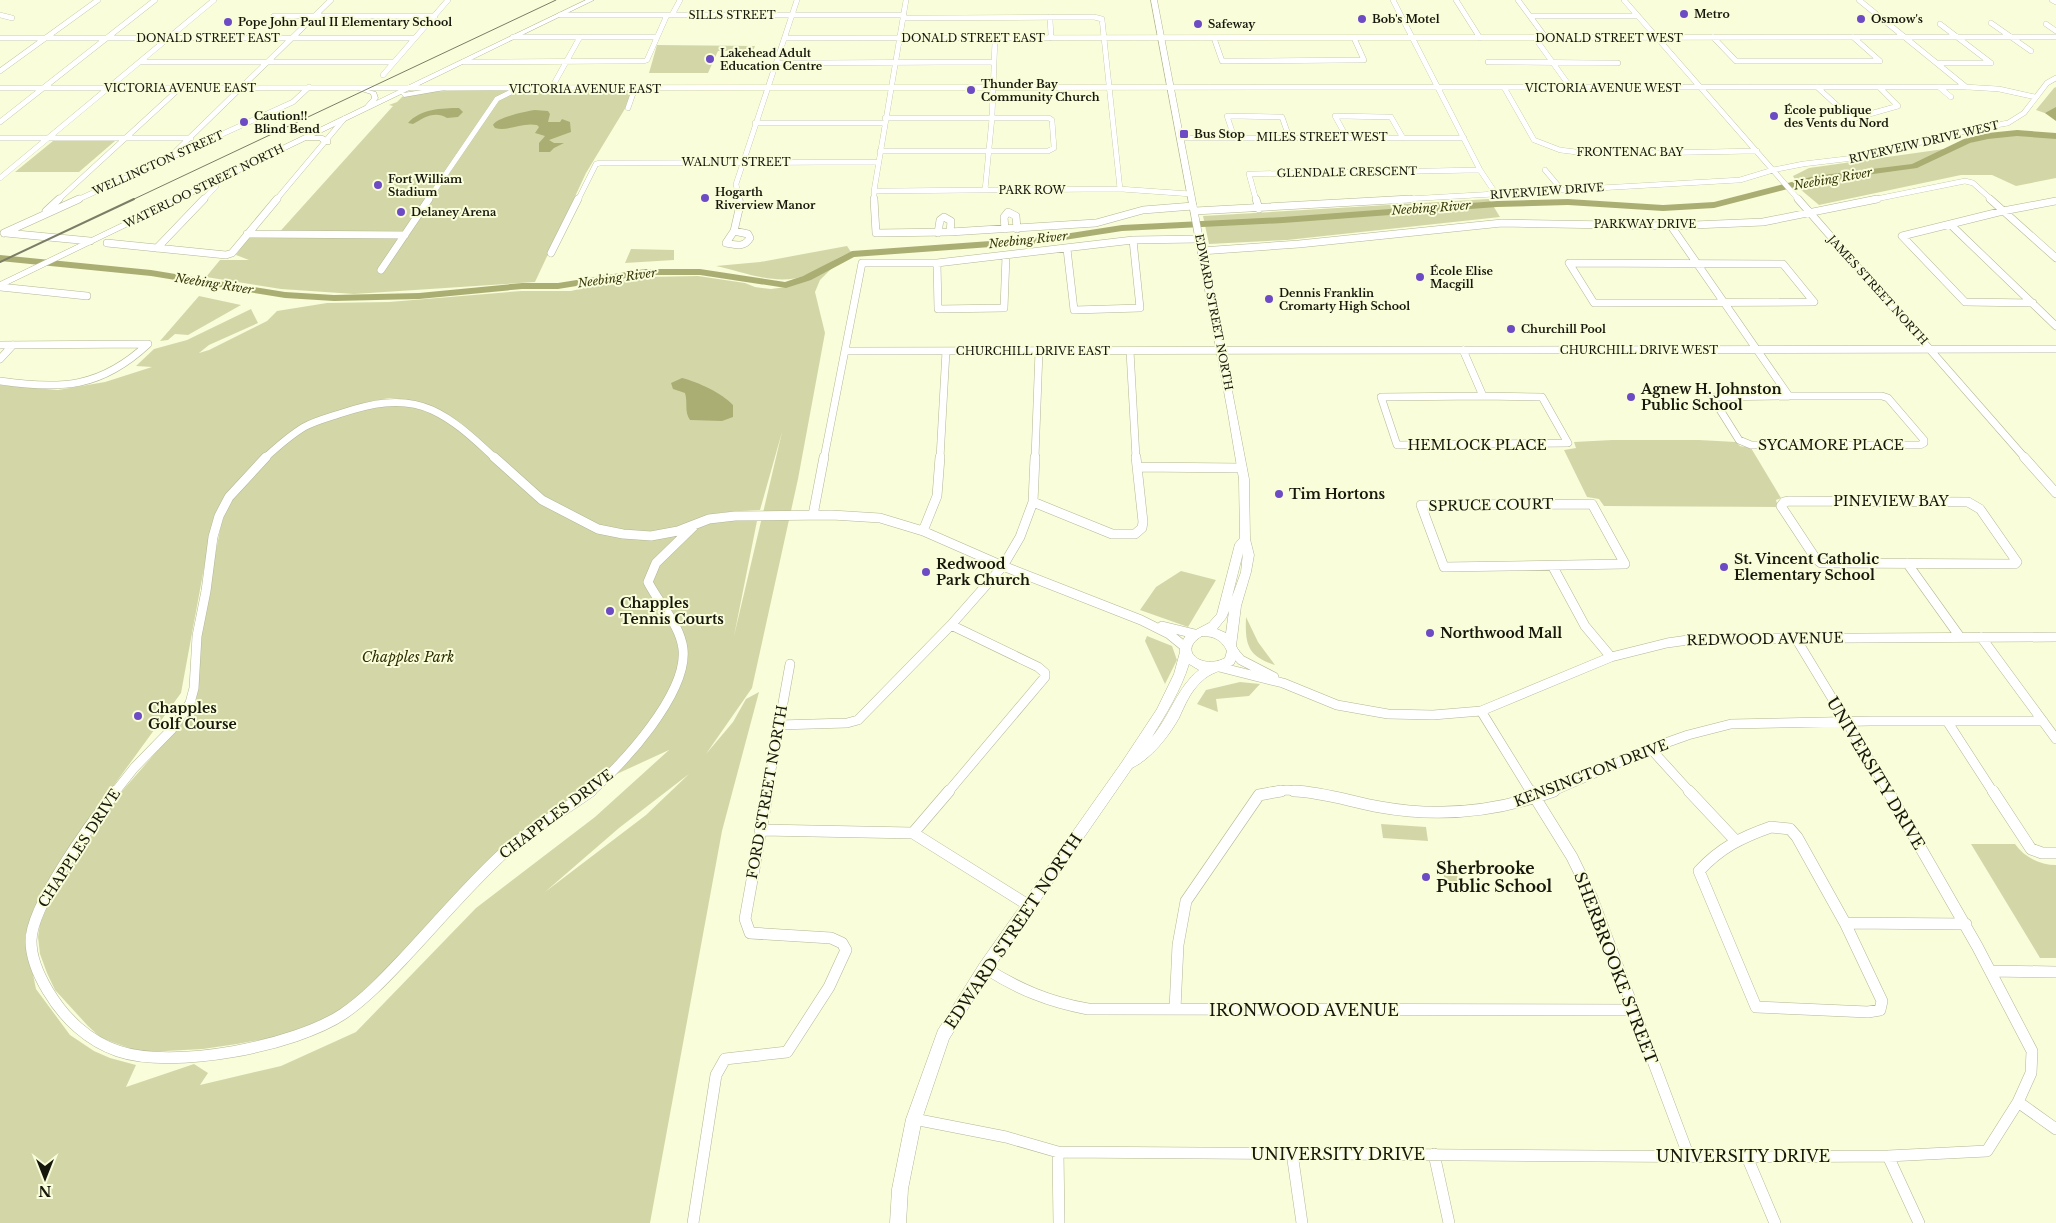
<svg xmlns="http://www.w3.org/2000/svg" width="2056" height="1223" font-family="'Libre Baskerville',serif">
	<rect width="100%" height="100%" fill="#fafdda"/>
	<path fill="#d3d7a8" fill-rule="evenodd" d="M 657,45 L 755,46 L 753,51 L 718,51 L 708,73 L 649,73 Z
		M 2056,87 L 2056,117 L 2036,110 L 2054,88 Z
		M 488,90 L 633,91 L 626,107 L 586,173 L 535,282 L 354,294 L 281,289 L 206,277 L 220,260 L 249,260 L 236,255 L 248,237 L 275,237 L 393,106 L 389,105 L 397,102 L 407,92 Z
		M 2056,134 L 2056,178 L 2016,186 L 1992,175 L 1961,175 L 1819,205 L 1800,189 L 1793,176 L 1809,168 L 1951,148 L 1991,137 Z
		M 53,141 L 115,141 L 79,172 L 15,172 Z
		M 1489,199 L 1500,217 L 1287,240 L 1209,244 L 1203,216 Z
		M 847,246 L 851,252 C 835,258 822,269 806,275 C 779,287 744,272 716,266 L 760,262 Z
		M 631,249 L 674,250 L 674,260 L 625,263 Z
		M 833,264 L 832,268 L 820,280 L 815,292 L 825,333 L 798,479 L 752,688 L 706,754 L 733,722 L 746,699 L 759,692 L 722,831 L 650,1223 L 0,1223 L 0,385 L 58,390 L 105,382 L 152,367 L 136,366 L 154,349 L 187,340 L 251,309 L 258,323 L 209,345 L 199,353 L 209,350 L 267,321 L 277,311 L 327,303 L 389,302 L 521,291 L 571,291 L 613,281 L 649,277 L 698,276 L 745,283 L 755,287 L 771,289 L 786,287 L 786,285 L 807,278 ZM 390,398 C 421,400 453,411 473,435 L 460,431 L 447,421 L 422,409 L 388,403 L 371,406 L 311,425 L 295,434 L 230,499 L 221,525 L 207,597 L 198,655 L 196,702 L 185,719 L 117,797 L 68,870 L 51,898 L 40,924 L 38,937 L 40,954 L 47,973 L 55,990 L 88,1026 L 101,1038 L 132,1049 L 148,1052 L 203,1049 L 237,1044 L 276,1037 L 304,1028 L 331,1018 L 344,1009 L 390,965 L 489,860 L 527,828 L 582,790 L 669,750 L 595,817 L 476,908 L 356,1032 L 281,1066 L 200,1085 L 208,1073 L 194,1064 L 126,1087 L 136,1065 L 110,1058 L 94,1051 L 70,1035 L 36,989 L 25,936 L 34,908 L 54,874 L 101,803 L 181,693 L 211,530 C 215,517 220,503 229,492 C 243,474 279,439 299,427 C 319,415 366,402 390,398 ZM 782,432 L 734,636 L 757,521 C 742,521 724,517 710,521 C 706,523 702,527 697,528 C 658,542 614,542 577,523 C 562,516 549,502 537,492 C 548,498 558,507 569,513 C 594,526 627,536 655,533 C 673,531 689,522 706,516 C 724,511 742,511 760,510 ZM 689,774 L 646,815 L 545,892 L 619,828 Z
		M 199,296 L 241,305 L 188,335 L 175,334 L 168,340 L 160,341 Z
		M 1612,440 L 1699,440 L 1736,442 L 1740,446 L 1751,448 L 1781,498 L 1776,500 L 1778,507 L 1604,506 L 1599,499 L 1587,497 L 1564,450 L 1576,448 L 1574,442 Z
		M 1181,571 L 1216,580 L 1188,627 L 1140,610 L 1156,587 Z
		M 1246,617 L 1258,642 L 1275,665 C 1247,656 1245,644 1246,617 Z
		M 1147,636 L 1172,646 L 1177,660 L 1165,684 L 1145,641 Z
		M 1240,682 L 1260,684 L 1249,696 L 1216,699 L 1218,712 L 1197,704 L 1206,690 Z
		M 1381,824 L 1426,827 L 1428,841 L 1383,838 Z
		M 1971,844 L 2015,844 C 2024,857 2040,865 2056,865 L 2056,958 L 2040,958 Z
		M 1442,868 L 1455,868 L 1461,889 L 1447,889 Z"/>
	<path fill="#aaae73" d="M 459,108 L 463,112 L 458,117 L 447,118 C 435,110 423,118 413,124 L 408,123 C 420,109 442,108 459,108 Z
		M 535,110 L 548,111 L 550,114 L 548,122 L 560,122 L 562,119 L 570,122 L 571,132 L 549,140 L 554,143 L 564,143 L 554,148 L 550,152 L 539,152 L 539,143 L 545,136 L 535,133 L 539,127 L 537,125 C 521,122 508,132 495,128 L 493,125 C 496,118 526,111 535,110 Z
		M 682,378 C 698,382 722,393 733,405 L 733,417 L 722,421 L 690,420 C 684,411 688,403 685,393 L 673,389 L 671,383 Z"/>
	<g fill="none" stroke-linecap="round" stroke-linejoin="round">
		<path fill="#aaae73" fill-rule="evenodd" d="M 2056,107 L 2056,121 L 2045,113 Z
			M 2017,130 L 2056,133 L 2056,139 L 2017,136 L 1988,139 L 1970,143 L 1917,168 L 1815,182 L 1714,208 L 1663,211 L 1568,205 L 1497,207 L 1283,223 L 1122,231 L 1045,243 L 854,257 L 811,280 L 786,288 L 700,275 L 645,275 L 558,289 L 522,289 L 419,299 L 334,301 L 285,298 L 151,276 L 0,261 L 0,255 L 151,270 L 285,292 L 334,295 L 419,293 L 522,283 L 558,283 L 645,269 L 700,269 L 785,282 L 803,276 L 852,251 L 1045,237 L 1122,225 L 1283,217 L 1497,201 L 1568,199 L 1663,205 L 1714,202 L 1815,176 L 1912,164 L 1964,139 L 1988,133 Z"/>
		<g stroke="#b4b695" stroke-width="5.5">
			<path id="minor-far3" d="M 1393,0 L 1480,170 L 1496,194
				M 1456,0 L 1480,38
				M 1518,0 L 1546,38
				M 1624,0 L 1799,200
				M 1859,0 L 1966,87
				M 2052,0 L 2056,2
				M 0,15 L 12,18
				M 560,15 L 904,15
				M 672,15 L 680,0
				M 274,16 L 435,16
				M 1530,16 L 1638,16
				M 1050,17 L 1051,38
				M 904,18 L 1094,17 L 1102,19 L 1120,189
				M 1991,23 L 2031,51
				M 2046,24 L 2056,31
				M 513,37 L 656,37
				M 1713,37 L 1736,61 L 1880,61 L 1853,37
				M 0,38 L 415,38
				M 785,38 L 2056,37
				M 1214,38 L 1222,61 L 1364,60 L 1354,38
				M 1535,38 L 1571,88
				M 140,62 L 394,62
				M 463,62 L 644,61 L 647,60 L 667,15
				M 1488,62 L 1618,63
				M 777,63 L 994,62
				M 1937,63 L 1991,63 L 1940,24
				M 0,71 L 98,0
				M 383,75 L 448,0
				M 1817,87 L 1852,119 L 1898,106 L 1879,87
				M 1939,87 L 1951,97
				M 0,88 L 1966,87 L 1999,89 L 2035,97
				M 551,89 L 580,37
				M 1505,89 L 1534,140 L 1560,150 L 1593,154 L 1757,151
				M 628,108 L 635,88
				M 0,122 L 155,0
				M 755,123 L 885,123
				M 1234,137 L 1227,116 L 1282,117 L 1289,137
				M 0,138 L 191,138
				M 1180,138 L 1464,138
				M 1347,138 L 1335,116 L 1391,117 L 1403,138
				M 880,151 L 1048,151 L 1054,148 L 1052,120 L 1049,118 L 885,118
				M 174,153 L 331,0
				M 1545,170 L 1561,189
				M 0,178 L 214,0
				M 985,190 L 992,118 L 995,38
				M 874,191 L 1120,189 L 1191,194
				M 58,200 L 180,88
				M 77,200 L 293,102 L 309,87
				M 203,200 L 216,186 L 212,183
				M 276,200 L 344,119
				M 428,200 L 497,99 L 515,90
				M 578,200 L 596,164 L 600,163 L 878,162
				M 739,200 L 736,184 L 797,0
				M 874,200 L 874,191 L 906,0
				M 1256,200 L 1249,174 L 1480,170
				M 1388,200 L 1740,180 L 1773,170 L 1803,164 L 1862,157 L 1973,129 L 2008,123 L 2024,113 L 2047,83 L 2056,78
				M 1871,200 L 1965,181 L 1973,183 L 1992,200"/>
		</g>
		<g stroke="#b4b695" stroke-width="8">
			<path id="minor-far2" d="M 874,199 L 876,233 L 950,232 L 1096,223 L 1143,210 L 1193,206
				M 1256,199 L 1259,209
				M 1798,199 L 2025,458
				M 1990,199 L 2056,258
				M 46,211 L 59,199
				M 1195,211 L 1410,199
				M 1951,225 L 2056,326
				M 1671,226 L 1789,396
				M 1005,229 L 1004,217 L 1008,212 L 1016,216 L 1017,229
				M 734,231 L 748,234 L 750,238 C 744,248 736,245 726,243 Z
				M 734,231 L 740,205 L 739,199
				M 4,233 L 79,199
				M 6,233 L 90,241
				M 938,233 L 940,220 L 944,217 L 951,221 L 950,232
				M 247,234 L 405,235
				M 107,243 L 226,255 L 232,253 L 277,199
				M 157,248 L 204,199
				M 1067,249 L 1074,310 L 1140,308 L 1133,240
				M 1201,251 L 1299,244 L 1502,223 L 1671,226 L 1763,222 L 1877,199
				M 551,253 L 578,199
				M 937,263 L 938,309 L 1004,308 L 1006,256
				M 1569,263 L 1783,264 L 1814,302 L 1594,303 Z
				M 381,270 L 429,199
				M 0,287 L 87,296
				M 2033,303 L 1965,302 L 1902,236 L 2003,211 L 2056,201
				M 0,345 L 148,344 C 101,388 61,390 0,381
				M 1463,350 L 1483,396
				M 845,351 L 2056,349
				M 1130,351 L 1136,458
				M 0,359 L 13,345
				M 1483,396 L 1542,397 L 1568,443 L 1397,445 L 1381,397 Z
				M 1789,396 L 1882,396 L 1888,398 L 1924,440 L 1924,443 L 1920,445 L 1751,445 L 1739,440 L 1712,397 Z
				M 265,458 C 277,447 289,436 304,427 C 315,421 327,418 339,414 C 369,404 401,396 432,410 C 456,421 475,440 495,458
				M 824,458 L 862,263 L 937,263 L 1133,240 L 1199,239
				M 940,458 L 946,351
				M 1035,458 L 1039,351"/>
		</g>
		<g stroke="#b4b695" stroke-width="10">
			<path id="minor-far1" d="M 494,457 L 542,500 L 598,529 L 623,534 L 651,536 L 678,531 L 709,519 L 735,516 L 832,515 L 880,518 L 923,531 L 1003,566 L 1141,620 L 1169,634 L 1185,647
				M 2024,457 L 2056,493
				M 1137,467 L 1242,468
				M 1789,501 L 1968,502 L 1980,509 L 2017,562 L 2015,564 L 1821,563 L 1816,559 L 1781,506 L 1784,502 Z
				M 1033,502 L 1112,534 L 1135,534 L 1142,528 L 1143,522 L 1136,457
				M 1592,504 L 1625,564 L 1444,567 L 1421,505 Z
				M 813,515 L 824,457
				M 923,531 L 937,496 L 940,457
				M 1907,563 L 1960,637
				M 1553,567 L 1585,626 L 1611,657
				M 1162,626 L 1195,634
				M 1795,637 L 1889,792
				M 1981,637 L 2056,739
				M 1233,651 L 1241,660 L 1274,677
				M 1219,667 L 1283,683 L 1337,705 L 1388,714 L 1433,715 L 1481,711 L 1611,657 L 1667,643 L 1695,639 L 2056,637
				M 1481,711 L 1531,792
				M 1947,721 L 1993,792
				M 779,725 L 847,723 L 858,720 L 951,625 L 1003,566 L 1020,537 L 1033,502 L 1035,457
				M 1650,748 L 1690,792
				M 115,792 L 134,768 L 172,729 L 190,703 L 194,688 L 197,636 L 206,591 L 213,537 L 219,516 L 229,497 L 266,457
				M 590,792 C 622,766 688,693 683,649 C 680,624 659,604 648,582 L 656,563 L 694,526
				M 767,792 L 790,664
				M 948,792 L 1045,677 L 1045,673 L 1038,667 L 951,625
				M 1270,792 L 1287,790 L 1307,792
				M 1551,792 L 1657,746 L 1688,735 L 1731,724 L 1870,721 L 2043,721"/>
		</g>
		<g stroke="#b4b695" stroke-width="12">
			<path id="minor" d="M 116,791 C 93,821 31,905 31,941 C 31,959 39,976 48,991 C 64,1018 88,1041 118,1051 C 173,1070 295,1046 343,1014 C 365,999 384,979 402,960 C 433,927 462,893 494,862 C 523,833 559,814 591,791
				M 1294,791 C 1323,792 1352,802 1380,807 C 1440,818 1497,812 1554,791
				M 1531,791 L 1572,857 L 1592,898 L 1689,1157
				M 1689,791 L 1735,840
				M 1993,791 L 2031,849 L 2042,853 L 2056,853
				M 1771,827 L 1790,829 L 1797,837 L 1845,923 L 1882,1001 L 1880,1010 L 1868,1012 L 1756,1007 L 1699,871 C 1720,848 1742,837 1771,827 Z
				M 760,830 L 913,833 L 1028,905
				M 913,833 L 949,791
				M 1845,923 L 1966,924
				M 985,968 C 1018,989 1049,1002 1088,1009 L 1633,1010
				M 1992,971 L 2056,972
				M 1175,1009 L 1178,945 L 1186,901 L 1259,795 L 1281,791
				M 2018,1102 L 2056,1129
				M 914,1119 L 1006,1137 L 1058,1152 L 1747,1157 L 1888,1156 L 1987,1151 L 2018,1102 L 2031,1073 L 2032,1051 L 1977,946 L 1888,791
				M 1058,1152 L 1059,1223
				M 1292,1153 L 1302,1223
				M 1434,1154 L 1449,1223
				M 1888,1156 L 1919,1223
				M 1747,1157 L 1775,1223
				M 693,1223 L 716,1075 L 725,1059 L 787,1052 L 829,987 L 846,950 L 842,943 L 831,938 L 750,933 L 745,919 L 768,791"/>
		</g>
		<g stroke="#b4b695" stroke-width="1">
			<path id="major" d="M 586,0 L 594,0 L 403,93 L 448,86 L 451,88 L 450,89 L 404,97 L 401,94 L 314,136 L 323,136 L 330,140 L 330,144 L 324,144 L 319,140 L 306,140 L 0,288 L 0,282 L 365,106 L 372,98 L 371,94 L 352,88 L 352,86 L 376,92 L 378,98 L 376,101 Z
				M 1151,0 L 1157,0 L 1249,479 L 1250,539 L 1254,555 L 1251,572 L 1241,606 L 1236,646 L 1239,651 L 1234,664 C 1223,671 1210,672 1201,682 C 1190,692 1185,705 1179,718 C 1169,736 1151,759 1132,768 L 990,973 L 949,1039 L 922,1119 L 908,1189 L 906,1223 L 890,1223 L 892,1189 L 906,1119 L 938,1030 L 980,963 L 1122,762 L 1157,709 L 1174,674 L 1180,652 L 1180,645 L 1186,635 L 1209,623 L 1217,614 L 1235,544 L 1240,538 L 1239,479 L 1228,413 ZM 1243,553 L 1241,572 L 1232,597 ZM 1229,611 L 1226,633 L 1217,629 L 1226,618 ZM 1202,636 C 1214,636 1222,640 1227,651 L 1225,658 C 1203,670 1176,651 1202,636 ZM 1189,664 L 1199,670 C 1177,687 1170,716 1152,737 C 1166,714 1181,690 1189,664 Z"/>
		</g>
		<use href="#minor-far3" stroke="#fff" stroke-width="5"/>
		<use href="#minor-far2" stroke="#fff" stroke-width="7"/>
		<use href="#minor-far1" stroke="#fff" stroke-width="9"/>
		<use href="#minor" stroke="#fff" stroke-width="11"/>
		<use href="#major" fill="#fff" fill-rule="evenodd"/>
		<path stroke="#7b7d67" stroke-width="1" d="M 132,200 L 556,0"/>
		<path stroke="#7b7d67" stroke-width="2" d="M 0,262 L 134,199"/>
	</g>
	<g fill="#6c4bc5" stroke="#fafdda" stroke-width="2">
		<circle cx="1684" cy="14" r="5"/>
		<circle cx="1362" cy="19" r="5"/>
		<circle cx="1861" cy="19" r="5"/>
		<circle cx="228" cy="22" r="5"/>
		<circle cx="1198" cy="24" r="5"/>
		<circle cx="710" cy="59" r="5"/>
		<circle cx="971" cy="90" r="5"/>
		<circle cx="1774" cy="116" r="5"/>
		<circle cx="244" cy="122" r="5"/>
		<rect x="1179" y="129" width="10" height="10" rx="2.5"/>
		<circle cx="378" cy="185" r="5"/>
		<circle cx="705" cy="198" r="5"/>
		<circle cx="401" cy="212" r="5"/>
		<circle cx="1420" cy="277" r="5"/>
		<circle cx="1269" cy="299" r="5"/>
		<circle cx="1511" cy="329" r="5"/>
		<circle cx="1631" cy="397" r="5"/>
		<circle cx="1279" cy="494" r="5"/>
		<circle cx="1724" cy="567" r="5"/>
		<circle cx="926" cy="572" r="5"/>
		<circle cx="610" cy="611" r="5"/>
		<circle cx="1430" cy="633" r="5"/>
		<circle cx="138" cy="716" r="5"/>
		<circle cx="1426" cy="877" r="5"/>
	</g>
	<g text-anchor="middle" stroke-width="4" stroke-linejoin="round" paint-order="stroke">
		<g font-size="11" font-weight="bold" fill="#17180c" stroke="#fafdda" text-anchor="start">
			<text x="1694" y="18">Metro</text>
			<text x="1372" y="23">Bob's Motel</text>
			<text x="1871" y="23">Osmow's</text>
			<text x="238" y="26">Pope John Paul II Elementary School</text>
			<text x="1208" y="28">Safeway</text>
			<text x="720" y="57">Lakehead Adult<tspan x="720" dy="13">Education Centre</tspan></text>
			<text x="981" y="88">Thunder Bay<tspan x="981" dy="13">Community Church</tspan></text>
			<text x="1784" y="114">École publique<tspan x="1784" dy="13">des Vents du Nord</tspan></text>
			<text x="254" y="120">Caution!!<tspan x="254" dy="13">Blind Bend</tspan></text>
			<text x="1194" y="138">Bus Stop</text>
			<text x="388" y="183">Fort William<tspan x="388" dy="13">Stadium</tspan></text>
			<text x="715" y="196">Hogarth<tspan x="715" dy="13">Riverview Manor</tspan></text>
			<text x="411" y="216">Delaney Arena</text>
			<text x="1430" y="275">École Elise<tspan x="1430" dy="13">Macgill</tspan></text>
			<text x="1279" y="297">Dennis Franklin<tspan x="1279" dy="13">Cromarty High School</tspan></text>
			<text x="1521" y="333">Churchill Pool</text>
		</g>
		<g font-size="11" fill="#17180c" stroke="#fafdda">
			<text x="732" y="19">SILLS STREET</text>
			<text x="208" y="42">DONALD STREET EAST</text>
			<text x="973" y="42">DONALD STREET EAST</text>
			<text x="1609" y="42">DONALD STREET WEST</text>
			<text x="180" y="92">VICTORIA AVENUE EAST</text>
			<text x="1603" y="92">VICTORIA AVENUE WEST</text>
			<text x="585" y="93">VICTORIA AVENUE EAST</text>
			<text x="1322" y="141">MILES STREET WEST</text>
			<text transform="translate(1924 142) rotate(-13)" y="4">RIVERVEIW DRIVE WEST</text>
			<text x="1630" y="156">FRONTENAC BAY</text>
			<text x="736" y="166">WALNUT STREET</text>
			<text transform="translate(158 163) rotate(-24)" y="4">WELLINGTON STREET</text>
			<text transform="translate(1347 172) rotate(-1)" y="4">GLENDALE CRESCENT</text>
			<text transform="translate(204 186) rotate(-26)" y="4">WATERLOO STREET NORTH</text>
			<text x="1032" y="194">PARK ROW</text>
			<text transform="translate(1547 191) rotate(-4)" y="4">RIVERVIEW DRIVE</text>
			<text x="1645" y="228">PARKWAY DRIVE</text>
			<text transform="translate(1878 290) rotate(48)" y="4">JAMES STREET NORTH</text>
			<text transform="translate(1214 312) rotate(79)" y="4">EDWARD STREET NORTH</text>
			<text x="1639" y="354">CHURCHILL DRIVE WEST</text>
			<text x="1033" y="355">CHURCHILL DRIVE EAST</text>
		</g>
		<g font-size="12" font-style="italic" fill="#353707" stroke="#fafdda">
			<text transform="translate(1833 179) rotate(-10)" y="4">Neebing River</text>
			<text transform="translate(1431 208) rotate(-4)" y="4">Neebing River</text>
			<text transform="translate(1028 240) rotate(-6)" y="4">Neebing River</text>
			<text transform="translate(617 278) rotate(-8)" y="4">Neebing River</text>
			<text transform="translate(214 284) rotate(9)" y="4">Neebing River</text>
		</g>
		<g font-size="14" font-weight="bold" fill="#17180c" stroke="#fafdda" text-anchor="start">
			<text x="1641" y="394">Agnew H. Johnston<tspan x="1641" dy="16">Public School</tspan></text>
			<text x="1289" y="499">Tim Hortons</text>
			<text x="1734" y="564">St. Vincent Catholic<tspan x="1734" dy="16">Elementary School</tspan></text>
			<text x="936" y="569">Redwood<tspan x="936" dy="16">Park Church</tspan></text>
			<text x="620" y="608">Chapples<tspan x="620" dy="16">Tennis Courts</tspan></text>
			<text x="1440" y="638">Northwood Mall</text>
			<text x="148" y="713">Chapples<tspan x="148" dy="16">Golf Course</tspan></text>
		</g>
		<g font-size="14" fill="#17180c" stroke="#fafdda">
			<text x="1477" y="450">HEMLOCK PLACE</text>
			<text x="1831" y="450">SYCAMORE PLACE</text>
			<text x="1891" y="506">PINEVIEW BAY</text>
			<text transform="translate(1491 505) rotate(-1)" y="5">SPRUCE COURT</text>
			<text transform="translate(1765 639) rotate(-1)" y="5">REDWOOD AVENUE</text>
			<text transform="translate(1591 773) rotate(-21)" y="5">KENSINGTON DRIVE</text>
			<text transform="translate(767 792) rotate(-80)" y="5">FORD STREET NORTH</text>
			<text transform="translate(556 814) rotate(-37)" y="5">CHAPPLES DRIVE</text>
			<text transform="translate(79 848) rotate(-57)" y="5">CHAPPLES DRIVE</text>
		</g>
		<g font-size="14" font-style="italic" fill="#2d2e00" stroke="#fafdda">
			<text x="408" y="662">Chapples Park</text>
		</g>
		<g font-size="16" fill="#17180c" stroke="#fafdda">
			<text transform="translate(1876 773) rotate(59)" y="6">UNIVERSITY DRIVE</text>
			<text transform="translate(1013 931) rotate(-56)" y="6">EDWARD STREET NORTH</text>
			<text transform="translate(1616 968) rotate(69)" y="6">SHERBROOKE STREET</text>
			<text x="1304" y="1016">IRONWOOD AVENUE</text>
			<text x="1338" y="1160">UNIVERSITY DRIVE</text>
			<text x="1743" y="1162">UNIVERSITY DRIVE</text>
		</g>
		<g font-size="16" font-weight="bold" fill="#17180c" stroke="#fafdda" text-anchor="start">
			<text x="1436" y="874">Sherbrooke<tspan x="1436" dy="18">Public School</tspan></text>
		</g>
	</g>
	<g transform="translate(45 1178) rotate(180)" stroke="#fafdda" stroke-width="4" paint-order="stroke">
	<path d="M0-4L9 19L0 12L-9 19Z" fill="#17180c"/>
	<text y="-8" font-size="14" font-weight="bold" text-anchor="middle" fill="#17180c">N</text>
	</g>
</svg>
